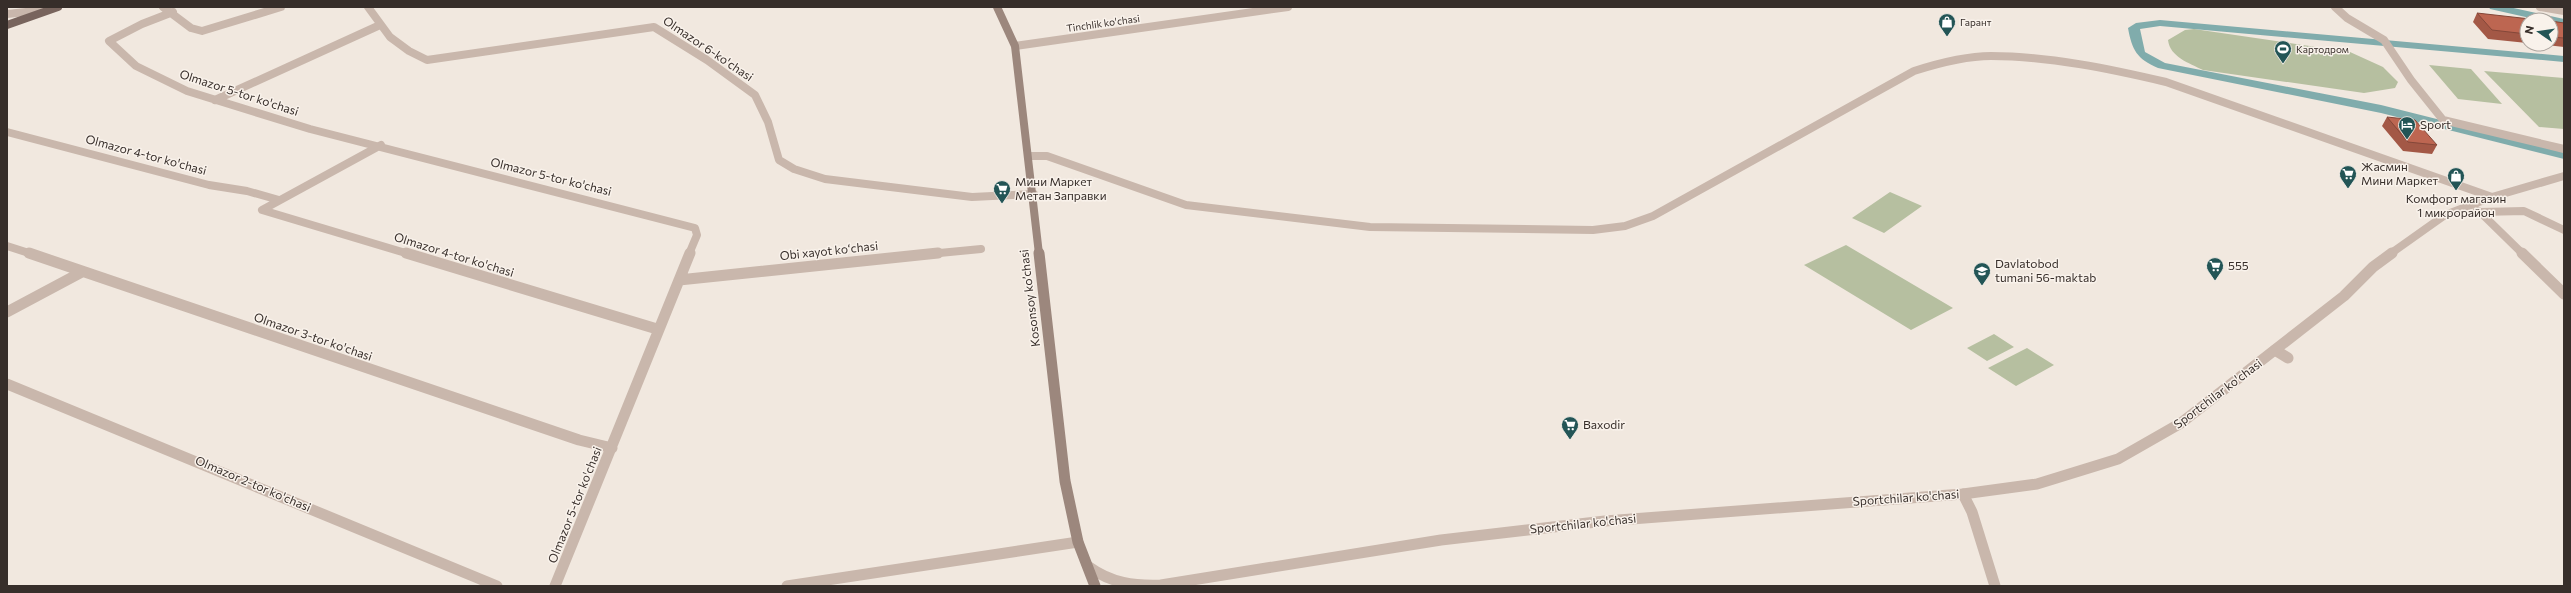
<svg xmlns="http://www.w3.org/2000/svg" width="2571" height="593" font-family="Commissioner,sans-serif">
	<rect width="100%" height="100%" fill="#f1e8df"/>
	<path fill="#b6bfa0" d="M 2194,29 L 2350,52 L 2383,67 L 2398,82 L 2395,88 L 2364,93 L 2203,70 C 2189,63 2170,57 2168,40 L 2185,30 Z
		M 2429,65 L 2471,69 L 2502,104 L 2458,99 Z
		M 2484,71 L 2564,78 L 2564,129 L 2539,127 Z
		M 1890,192 L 1922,206 L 1884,233 L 1852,218 Z
		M 1846,245 L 1953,308 L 1911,330 L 1804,265 Z
		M 1994,334 L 2014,347 L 1987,361 L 1967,348 Z
		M 2027,348 L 2054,365 L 2016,386 L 1988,368 Z"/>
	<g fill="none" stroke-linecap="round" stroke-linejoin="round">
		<path fill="#80acac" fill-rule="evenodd" d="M 2489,7 L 2509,7 L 2564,19 L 2564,25 L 2551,23 L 2551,20 L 2539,20 L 2490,9 Z
			M 2160,20 L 2564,56 L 2564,62 L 2160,26 L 2140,29 L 2145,52 L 2165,63 L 2381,105 L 2564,151 L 2564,159 L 2381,113 L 2158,68 C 2137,59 2132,50 2128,28 L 2136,23 Z"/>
		<path stroke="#c9b7ac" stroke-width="8" d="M 163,7 L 191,28 L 202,31 L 281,7
			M 368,7 L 390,37 L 409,51 L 427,60 L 654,27 L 707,60 L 755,95 L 768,122 L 779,160 L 794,169 L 825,179 L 972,197 L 1034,194
			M 2335,7 L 2347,18 L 2384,40 L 2411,80 L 2443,120 L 2564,149
			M 2540,7 L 2564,11
			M 173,12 L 142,24 L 109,41 L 136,66 L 187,91 L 310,129 L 695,228 L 697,235 L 689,254
			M 7,14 L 45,10
			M 215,100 L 380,25
			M 7,132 L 209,185 L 247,191 L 279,200
			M 381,145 L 262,210 L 409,254
			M 2477,210 L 2480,212 L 2524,211 L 2564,230
			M 2480,212 L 2523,254
			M 7,246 L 32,254
			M 929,254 L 981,249"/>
		<path stroke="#c9b7ac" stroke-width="11" d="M 29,253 L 579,440 L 612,448
			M 406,253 L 657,329
			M 2522,253 L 2564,294
			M 679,280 L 938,253
			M 7,312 L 82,272
			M 2275,350 L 2288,358
			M 7,384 L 497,586
			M 1963,494 L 1972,512 L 1995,586
			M 555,586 L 690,253
			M 787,586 L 1078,542"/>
		<path stroke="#c9b7ac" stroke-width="8" d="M 1015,46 L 1288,7
			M 1029,156 L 1047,156 L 1186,205 L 1370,227 L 1593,230 L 1625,226 L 1653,216 L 1914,71 C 1939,63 1965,56 1991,56 C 2048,56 2111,69 2166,82 L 2492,197
			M 2390,254 L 2445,215 L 2492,197 L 2564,176"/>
		<path stroke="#c9b7ac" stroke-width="11" d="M 1089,567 C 1111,583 1134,586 1161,585 L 1159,586
			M 1161,585 L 1441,540 L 1605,521 L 1963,494 L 2037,484 L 2118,459 L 2181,423 L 2344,296 L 2373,267 L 2392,253"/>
		<path stroke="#9c877d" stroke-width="8" d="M 997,7 L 1015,46 L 1039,254"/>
		<path stroke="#9c877d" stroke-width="11" d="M 1039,253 L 1065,481 L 1078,542 L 1095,586"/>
		<path stroke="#78645d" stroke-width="8" d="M 7,25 L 58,7"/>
	</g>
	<path fill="#a35846" d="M 2477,13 L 2527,20 L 2527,43 L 2488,39 L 2473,22 Z
		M 2551,21 L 2564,23 L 2564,47 L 2537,44 L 2551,44 Z
		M 2387,117 L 2437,145 L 2432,154 L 2403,151 L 2382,126 Z"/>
	<path fill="#bd6651" stroke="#844739" d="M 2477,13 L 2539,20 L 2527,20 L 2527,34 L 2492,30 Z
		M 2551,21 L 2564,23 L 2564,38 L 2551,37 Z
		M 2387,117 L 2415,120 L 2437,145 L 2408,142 Z"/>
	<defs>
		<g id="shop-pin" transform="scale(0.9)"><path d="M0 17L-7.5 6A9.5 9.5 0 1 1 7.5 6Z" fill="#235556" stroke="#f9f2eb"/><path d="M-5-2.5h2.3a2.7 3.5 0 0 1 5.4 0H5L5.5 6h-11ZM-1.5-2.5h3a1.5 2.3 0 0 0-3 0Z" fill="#fff"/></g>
		<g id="stadium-pin" transform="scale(0.9)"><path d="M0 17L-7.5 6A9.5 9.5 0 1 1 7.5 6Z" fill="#235556" stroke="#f9f2eb"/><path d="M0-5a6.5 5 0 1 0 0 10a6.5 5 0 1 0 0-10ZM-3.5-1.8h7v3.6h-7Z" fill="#fff"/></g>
		<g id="hotel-pin" transform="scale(0.9)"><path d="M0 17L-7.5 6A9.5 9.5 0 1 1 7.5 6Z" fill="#235556" stroke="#f9f2eb"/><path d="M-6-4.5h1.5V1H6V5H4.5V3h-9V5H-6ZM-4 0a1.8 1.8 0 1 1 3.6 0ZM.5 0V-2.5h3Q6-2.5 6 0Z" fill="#fff"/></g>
		<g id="supermarket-pin" transform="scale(0.9)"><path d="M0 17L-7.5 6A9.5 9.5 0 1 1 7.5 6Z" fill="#235556" stroke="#f9f2eb"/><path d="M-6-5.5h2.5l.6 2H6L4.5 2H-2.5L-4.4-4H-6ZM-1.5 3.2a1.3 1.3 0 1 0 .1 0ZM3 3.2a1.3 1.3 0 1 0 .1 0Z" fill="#fff"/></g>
		<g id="school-pin" transform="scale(0.9)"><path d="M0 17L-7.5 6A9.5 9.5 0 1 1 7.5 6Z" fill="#235556" stroke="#f9f2eb"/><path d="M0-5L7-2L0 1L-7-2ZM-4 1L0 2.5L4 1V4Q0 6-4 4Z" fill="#fff"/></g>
	</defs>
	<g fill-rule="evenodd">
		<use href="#shop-pin" x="1947" y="22"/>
		<use href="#stadium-pin" x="2283" y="49"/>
		<use href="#hotel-pin" x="2407" y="125"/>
		<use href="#supermarket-pin" x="2348" y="174"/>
		<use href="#shop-pin" x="2456" y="176"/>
		<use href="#supermarket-pin" x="1002" y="189"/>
		<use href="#supermarket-pin" x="2215" y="266"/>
		<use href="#school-pin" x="1982" y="271"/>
		<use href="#supermarket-pin" x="1570" y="425"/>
	</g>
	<g text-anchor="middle" stroke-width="3" stroke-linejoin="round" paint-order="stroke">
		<g font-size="10" fill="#372e2a" stroke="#f9f2eb" text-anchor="start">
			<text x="1960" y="26">Гарант</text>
			<text x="2296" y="53">Картодром</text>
		</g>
		<g font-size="10" fill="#372e2a" stroke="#f9f2eb">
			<text transform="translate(1103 23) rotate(-8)" y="4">Tinchlik ko'chasi</text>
		</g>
		<g font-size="12" fill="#372e2a" stroke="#f9f2eb">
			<text transform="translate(708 49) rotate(34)" y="4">Olmazor 6-ko'chasi</text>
			<text transform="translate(239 93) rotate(18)" y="4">Olmazor 5-tor ko'chasi</text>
			<text transform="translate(146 155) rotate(15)" y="4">Olmazor 4-tor ko'chasi</text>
			<text transform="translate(551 177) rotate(14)" y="4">Olmazor 5-tor ko'chasi</text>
			<text transform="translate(829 251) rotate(-6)" y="4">Obi xayot koʻchasi</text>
			<text transform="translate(454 255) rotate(17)" y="4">Olmazor 4-tor ko'chasi</text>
			<text transform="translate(1030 298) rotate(-97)" y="4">Kosonsoy ko’chasi</text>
			<text transform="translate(313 337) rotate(19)" y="4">Olmazor 3-tor ko'chasi</text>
			<text transform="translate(2218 394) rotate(-37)" y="4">Sportchilar ko'chasi</text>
			<text transform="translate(253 484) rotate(23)" y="4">Olmazor 2-tor ko'chasi</text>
			<text transform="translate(1906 498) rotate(-4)" y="4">Sportchilar ko'chasi</text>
			<text transform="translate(575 505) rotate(-68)" y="4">Olmazor 5-tor ko'chasi</text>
			<text transform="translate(1583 524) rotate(-6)" y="4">Sportchilar ko'chasi</text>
		</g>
		<g font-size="12" fill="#372e2a" stroke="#f9f2eb" text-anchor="start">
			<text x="2420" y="129">Sport</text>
			<text x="2361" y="171">Жасмин<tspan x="2361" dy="14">Мини Маркет</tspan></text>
			<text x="1015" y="186">Мини Маркет<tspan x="1015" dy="14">Метан Заправки</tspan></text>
			<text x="2456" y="203" text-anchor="middle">Комфорт магазин<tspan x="2456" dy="14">1 микрорайон</tspan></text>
			<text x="1995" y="268">Davlatobod<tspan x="1995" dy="14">tumani 56-maktab</tspan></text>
			<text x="2228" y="270">555</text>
			<text x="1583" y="429">Baxodir</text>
		</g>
	</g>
	<rect width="2571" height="593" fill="none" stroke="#372e2a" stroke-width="16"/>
	<g transform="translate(2539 32) rotate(283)"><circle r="19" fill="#f9f2eb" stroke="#aba49e"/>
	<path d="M0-3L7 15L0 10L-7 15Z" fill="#235556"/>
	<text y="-6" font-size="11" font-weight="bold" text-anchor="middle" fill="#372e2a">N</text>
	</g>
</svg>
